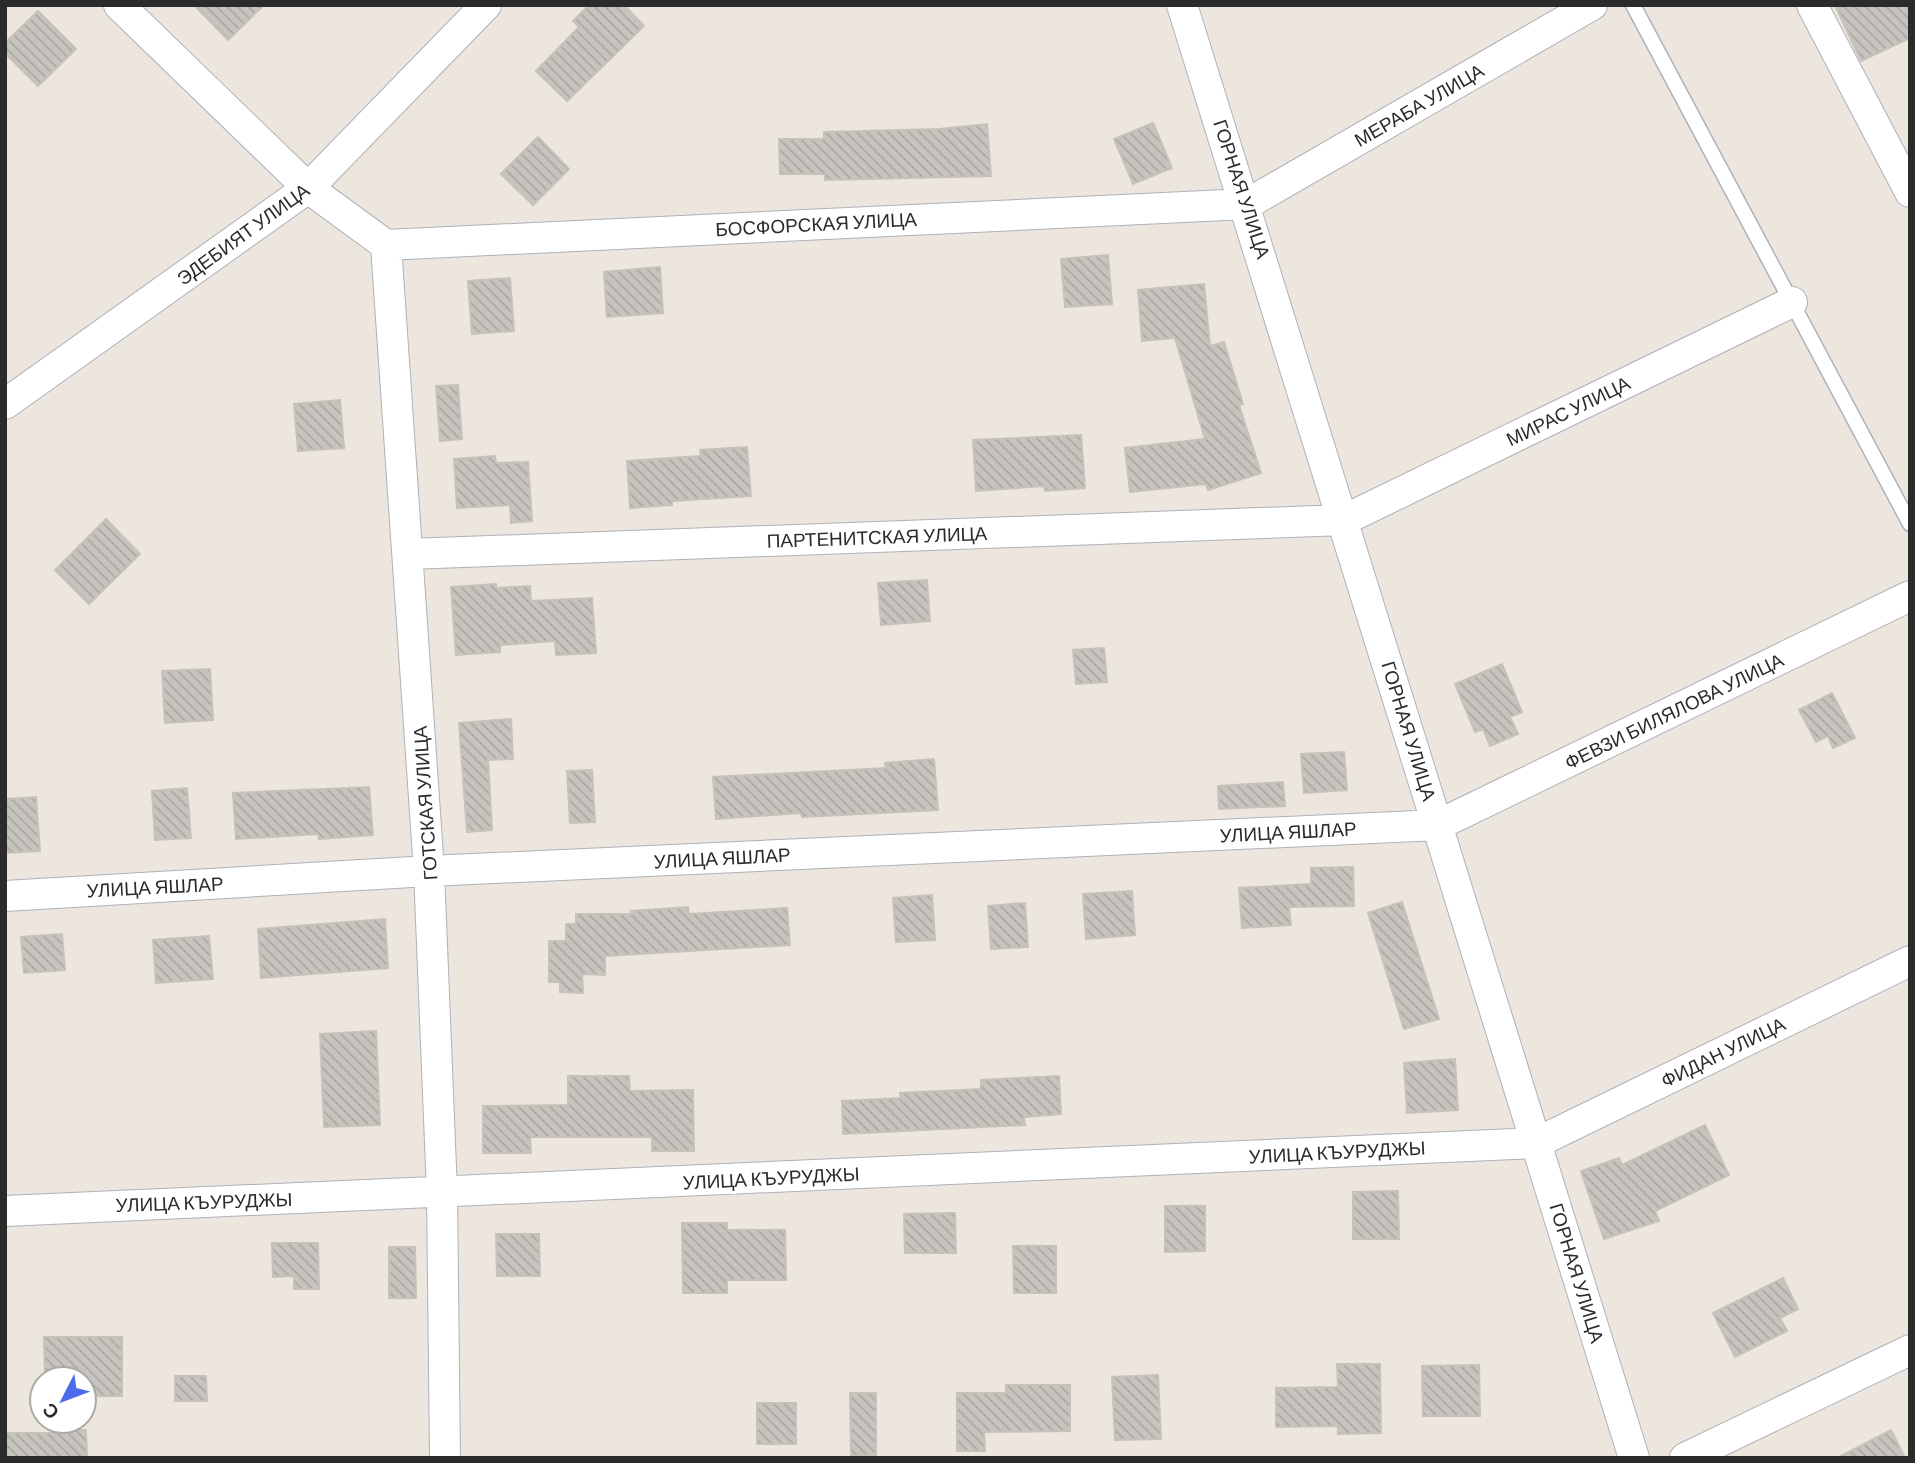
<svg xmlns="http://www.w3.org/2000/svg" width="1915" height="1463" font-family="Barlow,sans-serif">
	<defs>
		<pattern id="building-back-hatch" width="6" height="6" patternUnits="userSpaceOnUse" patternTransform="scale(1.75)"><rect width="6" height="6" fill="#c7c3be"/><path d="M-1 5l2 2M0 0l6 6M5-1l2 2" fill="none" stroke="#aba8a3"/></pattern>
	</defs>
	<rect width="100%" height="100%" fill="#ece6de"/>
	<path fill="url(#building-back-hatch)" stroke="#c7c2b8" stroke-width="2" d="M 194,5 L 264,5 L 228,40 Z
		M 589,5 L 624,5 L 644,26 L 567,101 L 536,71 L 579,27 L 573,21 Z
		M 1835,5 L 1910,5 L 1910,38 L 1861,61 Z
		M 38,11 L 76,49 L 38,86 L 5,53 L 5,43 Z
		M 1153,123 L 1172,168 L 1133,184 L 1114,139 Z
		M 987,124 L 991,176 L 825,180 L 825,174 L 780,174 L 779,139 L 824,139 L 824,132 L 939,129 Z
		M 538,137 L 569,169 L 533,205 L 501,174 Z
		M 1108,255 L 1112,304 L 1065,307 L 1061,259 Z
		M 660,267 L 663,313 L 607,317 L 604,272 Z
		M 510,278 L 514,331 L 472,334 L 468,281 Z
		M 1204,284 L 1210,346 L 1224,342 L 1243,404 L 1239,405 L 1261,473 L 1208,490 L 1206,484 L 1130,492 L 1125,448 L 1205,439 L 1175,338 L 1142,341 L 1138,290 Z
		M 458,385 L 462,439 L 440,441 L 436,386 Z
		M 340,400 L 344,448 L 298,451 L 294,404 Z
		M 1081,435 L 1085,488 L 1045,491 L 1044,486 L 976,491 L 973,440 Z
		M 747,447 L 751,496 L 672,501 L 672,505 L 630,508 L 627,461 L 701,456 L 700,450 Z
		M 495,456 L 496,463 L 528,462 L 532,521 L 511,523 L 510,505 L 457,508 L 454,459 Z
		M 106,519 L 140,554 L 89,604 L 55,570 Z
		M 927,580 L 930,621 L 881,625 L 878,583 Z
		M 496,584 L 496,588 L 530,586 L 531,601 L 592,598 L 596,653 L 556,655 L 555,641 L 500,645 L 500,652 L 456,655 L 451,587 Z
		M 1104,648 L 1107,682 L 1076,684 L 1073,650 Z
		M 1502,664 L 1522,712 L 1510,717 L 1518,734 L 1490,746 L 1483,729 L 1475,732 L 1455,684 Z
		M 210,669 L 213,720 L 165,723 L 162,671 Z
		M 1832,693 L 1855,738 L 1833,748 L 1828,736 L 1816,742 L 1799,710 Z
		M 511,719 L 513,759 L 488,760 L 492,830 L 467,832 L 459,723 Z
		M 1344,752 L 1347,790 L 1304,793 L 1301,754 Z
		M 934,759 L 938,810 L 802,817 L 801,813 L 716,819 L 713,777 L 886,768 L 885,763 Z
		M 592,770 L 595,822 L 570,823 L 567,771 Z
		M 1283,782 L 1285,806 L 1219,809 L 1218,786 Z
		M 369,787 L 373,835 L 319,839 L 318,834 L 236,839 L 233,793 Z
		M 187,788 L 191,838 L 155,840 L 152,791 Z
		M 36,797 L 40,851 L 5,853 L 5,799 Z
		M 1353,867 L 1354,906 L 1289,907 L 1291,925 L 1242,928 L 1239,888 L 1311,884 L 1311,868 Z
		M 1132,891 L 1135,935 L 1086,939 L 1083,894 Z
		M 932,895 L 935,940 L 896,942 L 893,898 Z
		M 1402,902 L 1439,1019 L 1404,1029 L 1368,913 Z
		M 1025,903 L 1028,947 L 991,949 L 988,906 Z
		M 688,907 L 689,914 L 787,908 L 790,945 L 605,956 L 605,975 L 582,974 L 583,993 L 560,992 L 560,982 L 549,982 L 549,941 L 566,941 L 566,924 L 576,924 L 576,914 L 632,914 L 631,911 Z
		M 385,919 L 388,968 L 261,978 L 258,929 Z
		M 62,934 L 65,970 L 24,973 L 21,937 Z
		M 209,936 L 213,979 L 156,983 L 153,940 Z
		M 376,1031 L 380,1125 L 324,1127 L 320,1034 Z
		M 1455,1059 L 1458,1110 L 1407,1113 L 1404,1063 Z
		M 568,1076 L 629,1076 L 630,1091 L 693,1090 L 694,1151 L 652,1151 L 652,1137 L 530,1137 L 531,1153 L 483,1153 L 483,1106 L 568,1105 Z
		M 1059,1076 L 1061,1114 L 1024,1117 L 1025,1125 L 843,1134 L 842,1101 L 901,1098 L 900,1093 L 981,1089 L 981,1080 Z
		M 1705,1125 L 1729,1175 L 1655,1211 L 1659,1221 L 1604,1239 L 1581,1171 L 1619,1158 L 1622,1165 Z
		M 1398,1191 L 1399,1239 L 1353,1239 L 1353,1192 Z
		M 1165,1206 L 1205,1206 L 1205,1251 L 1165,1252 Z
		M 955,1213 L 956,1253 L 905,1253 L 904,1214 Z
		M 682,1223 L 727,1223 L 727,1230 L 785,1230 L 786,1280 L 727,1280 L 727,1293 L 683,1293 Z
		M 496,1234 L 539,1234 L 540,1276 L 497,1276 Z
		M 272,1243 L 318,1243 L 319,1289 L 294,1289 L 294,1276 L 273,1277 Z
		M 1013,1246 L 1056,1246 L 1056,1293 L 1014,1293 Z
		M 389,1247 L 415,1247 L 416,1298 L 389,1298 Z
		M 1783,1278 L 1798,1309 L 1780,1318 L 1787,1331 L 1735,1357 L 1713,1313 Z
		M 44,1337 L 122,1337 L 122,1396 L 84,1396 L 84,1379 L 45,1379 Z
		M 1337,1364 L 1380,1364 L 1381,1433 L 1338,1434 L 1338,1426 L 1276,1427 L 1276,1388 L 1338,1387 Z
		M 1479,1365 L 1480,1416 L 1423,1416 L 1422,1366 Z
		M 1158,1375 L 1161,1439 L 1115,1440 L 1112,1377 Z
		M 175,1376 L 206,1376 L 207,1401 L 175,1401 Z
		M 1006,1385 L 1070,1385 L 1070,1431 L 984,1432 L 985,1451 L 957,1451 L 957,1393 L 1006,1393 Z
		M 850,1393 L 876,1393 L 876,1455 L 851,1456 Z
		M 757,1403 L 796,1403 L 796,1444 L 757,1444 Z
		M 61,1430 L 86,1430 L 87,1458 L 5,1458 L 5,1433 L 61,1433 Z
		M 1891,1430 L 1905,1458 L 1837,1458 Z"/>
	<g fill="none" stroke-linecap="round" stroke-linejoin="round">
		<g stroke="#afb1ba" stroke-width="17">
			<path id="service" d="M 1633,5 L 1910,524"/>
		</g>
		<g stroke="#afb1ba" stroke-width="32">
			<path id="minor" d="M 119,5 L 308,188 L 386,245 L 429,871 L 442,1192 L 445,1458
				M 1182,5 L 1634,1458
				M 1812,5 L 1910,192
				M 386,245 L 1247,204 L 1592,5
				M 5,404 L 308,188 L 486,5
				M 409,554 L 1344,520 L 1792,302
				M 5,896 L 429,871 L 1438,825 L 1910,596
				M 5,1211 L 1536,1143 L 1910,961
				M 1685,1458 L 1910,1350"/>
		</g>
		<use href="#service" stroke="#fff" stroke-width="14"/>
		<use href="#minor" stroke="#fff" stroke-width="30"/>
	</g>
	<g text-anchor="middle" stroke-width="6" stroke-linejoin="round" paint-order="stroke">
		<g font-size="19" fill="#2b2b2b" stroke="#fff">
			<text transform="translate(1419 105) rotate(-30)" y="7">МЕРАБА УЛИЦА</text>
			<text transform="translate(1242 189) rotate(72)" y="7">ГОРНАЯ УЛИЦА</text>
			<text transform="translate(816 224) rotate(-3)" y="7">БОСФОРСКАЯ УЛИЦА</text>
			<text transform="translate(243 234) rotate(-36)" y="7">ЭДЕБИЯТ УЛИЦА</text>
			<text transform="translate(1568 411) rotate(-26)" y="7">МИРАС УЛИЦА</text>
			<text transform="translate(877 537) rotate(-2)" y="7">ПАРТЕНИТСКАЯ УЛИЦА</text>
			<text transform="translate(1674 711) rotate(-26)" y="7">ФЕВЗИ БИЛЯЛОВА УЛИЦА</text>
			<text transform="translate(1409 731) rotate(73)" y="7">ГОРНАЯ УЛИЦА</text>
			<text transform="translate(425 803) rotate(-94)" y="7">ГОТСКАЯ УЛИЦА</text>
			<text transform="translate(1288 832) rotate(-3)" y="7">УЛИЦА ЯШЛАР</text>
			<text transform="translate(722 858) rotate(-3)" y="7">УЛИЦА ЯШЛАР</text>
			<text transform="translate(155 887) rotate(-3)" y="7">УЛИЦА ЯШЛАР</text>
			<text transform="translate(1723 1052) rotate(-26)" y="7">ФИДАН УЛИЦА</text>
			<text transform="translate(1337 1152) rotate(-3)" y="7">УЛИЦА КЪУРУДЖЫ</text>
			<text transform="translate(771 1178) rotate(-3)" y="7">УЛИЦА КЪУРУДЖЫ</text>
			<text transform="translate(204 1202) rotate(-2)" y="7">УЛИЦА КЪУРУДЖЫ</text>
			<text transform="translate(1577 1273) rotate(73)" y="7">ГОРНАЯ УЛИЦА</text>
		</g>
	</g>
	<rect width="1915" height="1463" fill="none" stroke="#2b2b2b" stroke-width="14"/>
	<g transform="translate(63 1400) rotate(228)"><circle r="33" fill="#ffffff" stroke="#aaaaaa" stroke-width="2"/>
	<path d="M0-5L12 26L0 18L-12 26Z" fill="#4c6aeb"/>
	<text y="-10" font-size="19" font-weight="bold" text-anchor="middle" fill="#2b2b2b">С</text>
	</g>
</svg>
